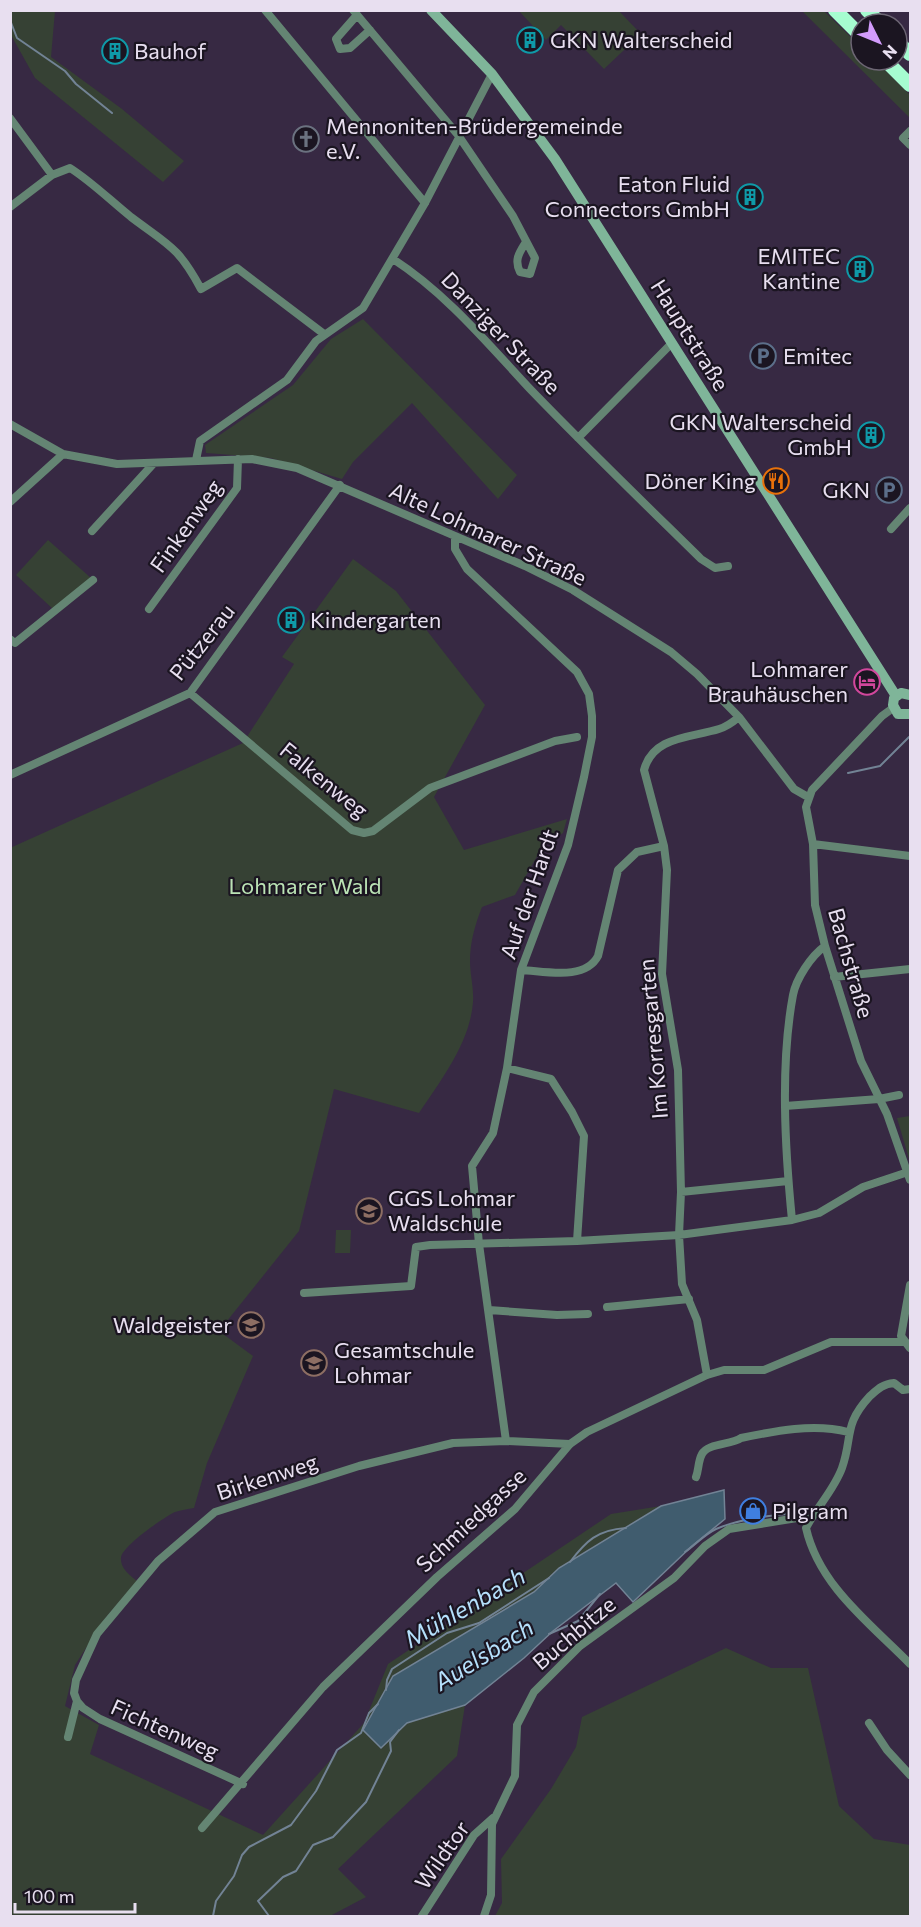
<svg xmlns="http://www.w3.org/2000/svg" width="921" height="1927" font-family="Commissioner,sans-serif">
	<rect width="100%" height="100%" fill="#372943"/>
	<path fill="#364134" d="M 11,10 L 55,11 L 51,57 L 122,109 L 184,161 L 163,182 L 35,78 L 11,35 Z
		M 519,11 L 619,11 L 641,34 L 604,69 L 561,25 L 546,40 Z
		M 802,11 L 824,11 L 861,47 L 861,60 L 875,60 L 910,95 L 910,118 Z
		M 363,319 L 517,475 L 498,499 L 412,403 L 353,462 L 342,479 L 271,458 L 206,453 L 205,445 L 293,385 L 331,339 Z
		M 48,540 L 91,578 L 53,609 L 16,575 Z
		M 353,559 L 396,591 L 485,705 L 434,797 L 464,850 L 567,819 L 563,833 L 544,844 L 515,895 L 482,907 C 475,925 470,942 470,961 C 470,974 474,989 473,1002 C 470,1043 441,1080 419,1113 L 334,1089 L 299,1231 L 219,1331 L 253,1356 L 207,1463 L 194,1508 C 188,1509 181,1510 175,1512 C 164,1517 121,1547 121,1558 C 120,1568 130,1575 137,1581 L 106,1617 L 75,1665 L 65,1706 L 99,1725 L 90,1754 L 263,1835 L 364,1723 L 388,1664 L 611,1514 L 661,1506 L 559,1568 L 381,1748 L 407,1723 L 465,1705 L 457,1756 L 338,1869 L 366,1897 L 330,1916 L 11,1916 L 10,848 L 243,743 L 294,664 L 282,657 Z
		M 910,1116 L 910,1162 L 897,1118 Z
		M 336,1230 L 351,1230 L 350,1253 L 335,1253 Z
		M 726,1648 L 771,1668 L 808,1668 L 839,1806 L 874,1839 L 910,1845 L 910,1916 L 495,1916 L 502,1903 L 501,1859 L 551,1789 L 576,1747 L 582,1717 Z"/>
	<path fill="#405c6e" stroke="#728395" stroke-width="1.5" d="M 724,1490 L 725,1519 L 692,1546 L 633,1602 L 616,1583 L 553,1631 L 524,1658 L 465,1705 L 407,1723 L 381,1748 L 363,1730 L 393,1676 L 534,1592 L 559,1568 L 661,1506 Z"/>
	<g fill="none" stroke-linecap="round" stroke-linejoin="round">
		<path stroke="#728395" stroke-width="2" d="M 10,20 L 17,38 L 65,71 L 76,84 L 112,113
			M 848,773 L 880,766 L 909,737
			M 685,1552 C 695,1545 705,1534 716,1529 C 744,1517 776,1515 806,1512
			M 570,1562 C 586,1541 597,1530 626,1528
			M 549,1634 L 578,1621 L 600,1594
			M 386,1690 L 387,1680 L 392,1669 L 447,1633 L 479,1623 L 549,1578
			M 213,1916 L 216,1901 L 234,1876 L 242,1855 L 249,1847 L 291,1825 L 316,1791 L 337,1750 L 361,1733 L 369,1713 L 378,1704
			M 269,1916 L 258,1901 L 283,1877 L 296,1871 L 313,1845 L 333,1837 L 366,1802 L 391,1751 L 390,1742 L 399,1730"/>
		<path stroke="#648573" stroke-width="8" d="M 265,10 L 425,203
			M 353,10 L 458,135 L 513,216 L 535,258 L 530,274 L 520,272 C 514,260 519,253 526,242
			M 357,15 L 336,39 L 340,49 L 350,48 L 370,30
			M 10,118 L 52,175
			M 910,131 L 903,138 L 910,145
			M 10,207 L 52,175 L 70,168 C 92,182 111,201 131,217 C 168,245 178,246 201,289 L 237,268 L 324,334
			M 393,259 C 447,294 488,344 532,391 C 587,448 644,503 701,559 L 715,568 L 728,566
			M 10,424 L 63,454 L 117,464 L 252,459 L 297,468 L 525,566 L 573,590 L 671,652 L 697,674 L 739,717 L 794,789 L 808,797
			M 578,438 L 672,343
			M 196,460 L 200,441 L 287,380 L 316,341 L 363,308 L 425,203 L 492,74
			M 10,502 L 63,454
			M 891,529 L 910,508
			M 92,531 L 154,463
			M 455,537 L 455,549 L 467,569 L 577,672 L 589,694 L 592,716 L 592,737 L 584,777 L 568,845 L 521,970 L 507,1068 L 493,1133 L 472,1166 L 479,1244 L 506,1441
			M 149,609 L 237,488 L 238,459
			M 10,639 L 15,643 L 93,580
			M 190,693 L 352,830 L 364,833 L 373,831 L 430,788 L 555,741 L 577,737
			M 893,708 L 882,716 L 812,790 L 806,807 L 813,844 L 815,905 L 825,946 L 861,1061 L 887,1114 L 910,1180
			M 10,775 L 190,693 L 340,485
			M 813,844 L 910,856
			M 521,970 C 545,971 585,981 598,956 L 618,870 L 637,852 L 664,846
			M 834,977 L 910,969
			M 507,1068 L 551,1079 L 572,1112 L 584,1136 L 577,1241
			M 785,1106 L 879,1099 L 899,1095
			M 681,1192 L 788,1181
			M 792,1220 C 785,1149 780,1065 793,995 C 796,979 811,956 825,946
			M 910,1285 L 901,1336 L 910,1348
			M 304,1293 L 411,1286 L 416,1247 L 430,1245 L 577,1241 L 679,1235 L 792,1220 L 819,1213 L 863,1187 L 908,1172
			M 607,1307 L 689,1299
			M 489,1310 L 557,1315 L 588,1314
			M 707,1375 L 697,1320 L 682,1284 L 679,1235 L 681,1192 L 678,1070 L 662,974 L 667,870 L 664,846 L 644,770 C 653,736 690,738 719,729 C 726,727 733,722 739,717
			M 910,1389 L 903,1390 L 894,1383 C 883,1384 878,1389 870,1396 C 843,1425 853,1437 842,1468 C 834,1490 816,1508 806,1528 C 819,1586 871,1624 910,1664
			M 696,1477 C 699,1469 698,1461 702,1454 C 708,1443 731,1445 741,1438 C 775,1431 814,1423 848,1432
			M 77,1701 L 83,1708 L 100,1719 L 243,1784
			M 869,1723 L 887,1750 L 910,1775
			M 68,1737 L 77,1701 L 74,1693 L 76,1680 L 97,1634 L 158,1561 L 215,1512 L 359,1466 L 453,1443 L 506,1441 L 570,1444
			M 202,1828 L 323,1687 L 437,1577 L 515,1509 L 570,1444 L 587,1432 L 707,1375 L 724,1370 L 764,1370 L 831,1342 L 904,1342
			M 422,1916 L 474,1835 L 493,1818
			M 484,1916 L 491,1895 L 492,1824 L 515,1776 L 517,1725 L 534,1692 L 580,1646 L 674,1578 L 705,1546 L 729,1529 L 797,1518 L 811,1519"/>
		<path stroke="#7fb599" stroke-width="10" d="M 431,10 L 492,74 L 555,159 L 896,696
			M 910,695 L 901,693 L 894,698 L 893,705 L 898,714 L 910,714"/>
		<path stroke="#a6fcd0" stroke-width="14" d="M 835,10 L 861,36
			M 867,10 L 881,24
			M 897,41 L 910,54
			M 885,60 L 910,85"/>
	</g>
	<defs>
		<g id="building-ring" transform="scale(1.35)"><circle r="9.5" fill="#1b1521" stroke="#0f9aa8" stroke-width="1.5"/><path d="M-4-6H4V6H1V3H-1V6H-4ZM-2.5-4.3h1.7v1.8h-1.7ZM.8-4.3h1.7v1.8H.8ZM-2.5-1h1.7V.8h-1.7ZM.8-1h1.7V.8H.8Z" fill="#0f9aa8"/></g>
		<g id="church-ring" transform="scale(1.35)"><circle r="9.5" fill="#1b1521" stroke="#6b7280" stroke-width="1.5"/><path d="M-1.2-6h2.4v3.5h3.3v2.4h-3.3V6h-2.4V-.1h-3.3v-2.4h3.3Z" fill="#6b7280"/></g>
		<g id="parking-ring" transform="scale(1.35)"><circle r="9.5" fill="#1b1521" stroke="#5c6f8a" stroke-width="1.5"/><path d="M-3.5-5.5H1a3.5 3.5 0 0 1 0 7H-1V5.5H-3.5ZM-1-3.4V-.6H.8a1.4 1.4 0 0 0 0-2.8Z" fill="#5c6f8a"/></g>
		<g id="restaurant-ring" transform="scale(1.35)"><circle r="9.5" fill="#1b1521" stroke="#e8710a" stroke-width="1.5"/><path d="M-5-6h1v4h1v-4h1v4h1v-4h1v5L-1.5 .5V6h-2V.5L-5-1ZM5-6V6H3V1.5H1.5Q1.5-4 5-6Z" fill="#e8710a"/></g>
		<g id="hotel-ring" transform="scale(1.35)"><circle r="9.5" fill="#1b1521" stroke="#d1479c" stroke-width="1.5"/><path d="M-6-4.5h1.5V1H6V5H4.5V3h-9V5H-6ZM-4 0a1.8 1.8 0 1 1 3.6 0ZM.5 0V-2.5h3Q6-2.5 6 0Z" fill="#d1479c"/></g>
		<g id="school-ring" transform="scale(1.35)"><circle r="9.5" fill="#1b1521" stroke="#8d6e63" stroke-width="1.5"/><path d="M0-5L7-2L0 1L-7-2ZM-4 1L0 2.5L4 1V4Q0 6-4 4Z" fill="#8d6e63"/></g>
		<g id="shop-ring" transform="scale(1.35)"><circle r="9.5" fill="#1b1521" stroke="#3f7fe0" stroke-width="1.5"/><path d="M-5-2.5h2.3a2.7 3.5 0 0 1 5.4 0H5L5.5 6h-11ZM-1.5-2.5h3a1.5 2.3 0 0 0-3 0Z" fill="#3f7fe0"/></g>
	</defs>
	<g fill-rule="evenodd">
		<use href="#building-ring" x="530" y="40"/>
		<use href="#building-ring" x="115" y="51"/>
		<use href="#church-ring" x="306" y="139"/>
		<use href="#building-ring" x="750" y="197"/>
		<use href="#building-ring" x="860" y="269"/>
		<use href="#parking-ring" x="763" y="356"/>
		<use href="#building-ring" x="871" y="435"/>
		<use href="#restaurant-ring" x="776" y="481"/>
		<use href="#parking-ring" x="889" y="490"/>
		<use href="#building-ring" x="291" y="620"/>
		<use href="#hotel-ring" x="867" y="682"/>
		<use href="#school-ring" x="369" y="1211"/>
		<use href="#school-ring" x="251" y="1325"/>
		<use href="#school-ring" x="314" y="1363"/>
		<use href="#shop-ring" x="753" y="1511"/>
	</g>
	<g text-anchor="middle" stroke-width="4.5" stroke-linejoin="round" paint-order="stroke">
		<g font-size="22" fill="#e8dff0" stroke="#1b1521" text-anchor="start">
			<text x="550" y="48">GKN Walterscheid</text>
			<text x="134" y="59">Bauhof</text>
			<text x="326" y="134">Mennoniten-Brüdergemeinde<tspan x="326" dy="25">e.V.</tspan></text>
			<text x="730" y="192" text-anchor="end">Eaton Fluid<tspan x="730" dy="25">Connectors GmbH</tspan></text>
			<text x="840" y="264" text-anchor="end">EMITEC<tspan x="840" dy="25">Kantine</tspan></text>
			<text x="783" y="364">Emitec</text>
			<text x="852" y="430" text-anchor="end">GKN Walterscheid<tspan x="852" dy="25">GmbH</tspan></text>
			<text x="756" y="489" text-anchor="end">Döner King</text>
			<text x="870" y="498" text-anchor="end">GKN</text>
			<text x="310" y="628">Kindergarten</text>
			<text x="848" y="677" text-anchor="end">Lohmarer<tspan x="848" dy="25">Brauhäuschen</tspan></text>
			<text x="388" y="1206">GGS Lohmar<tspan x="388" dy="25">Waldschule</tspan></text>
			<text x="232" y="1333" text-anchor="end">Waldgeister</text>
			<text x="334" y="1358">Gesamtschule<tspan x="334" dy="25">Lohmar</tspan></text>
			<text x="772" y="1519">Pilgram</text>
		</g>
		<g font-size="22" fill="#e8dff0" stroke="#1b1521">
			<text transform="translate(501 333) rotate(46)" y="8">Danziger Straße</text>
			<text transform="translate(690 335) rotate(58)" y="8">Hauptstraße</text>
			<text transform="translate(186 526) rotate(-55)" y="8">Finkenweg</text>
			<text transform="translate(488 534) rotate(25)" y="8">Alte Lohmarer Straße</text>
			<text transform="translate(202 642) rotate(-52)" y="8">Pützerau</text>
			<text transform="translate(324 780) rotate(39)" y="8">Falkenweg</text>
			<text transform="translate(529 894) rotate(-71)" y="8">Auf der Hardt</text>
			<text transform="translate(851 963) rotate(74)" y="8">Bachstraße</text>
			<text transform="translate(653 1039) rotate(-95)" y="8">Im Korresgarten</text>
			<text transform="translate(267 1477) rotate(-18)" y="8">Birkenweg</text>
			<text transform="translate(471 1520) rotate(-43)" y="8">Schmiedgasse</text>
			<text transform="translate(574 1633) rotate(-40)" y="8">Buchbitze</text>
			<text transform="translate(165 1729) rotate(24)" y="8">Fichtenweg</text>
			<text transform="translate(442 1855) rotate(-55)" y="8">Wildtor</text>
		</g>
		<g font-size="22" fill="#bbe3b5" stroke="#1b1521">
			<text x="305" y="894">Lohmarer Wald</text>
		</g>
		<g font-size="24" font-style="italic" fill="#b5e0fc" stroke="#1b1521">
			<text transform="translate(465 1608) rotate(-30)" y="8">Mühlenbach</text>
			<text transform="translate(484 1655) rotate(-32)" y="8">Auelsbach</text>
		</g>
	</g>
	<rect width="921" height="1927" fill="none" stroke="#e8dff0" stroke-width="24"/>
	<g transform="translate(879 42) rotate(133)"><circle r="28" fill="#1b1521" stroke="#6d6674" stroke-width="1.5"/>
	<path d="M0-4.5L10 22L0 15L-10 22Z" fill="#d39cfc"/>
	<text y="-9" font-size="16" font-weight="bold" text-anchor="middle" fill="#e8dff0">N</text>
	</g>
	<path d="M15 1903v9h120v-9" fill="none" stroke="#e8dff0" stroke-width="3"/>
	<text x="24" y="1903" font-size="18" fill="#e8dff0" stroke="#1b1521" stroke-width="4.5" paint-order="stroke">100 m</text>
</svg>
